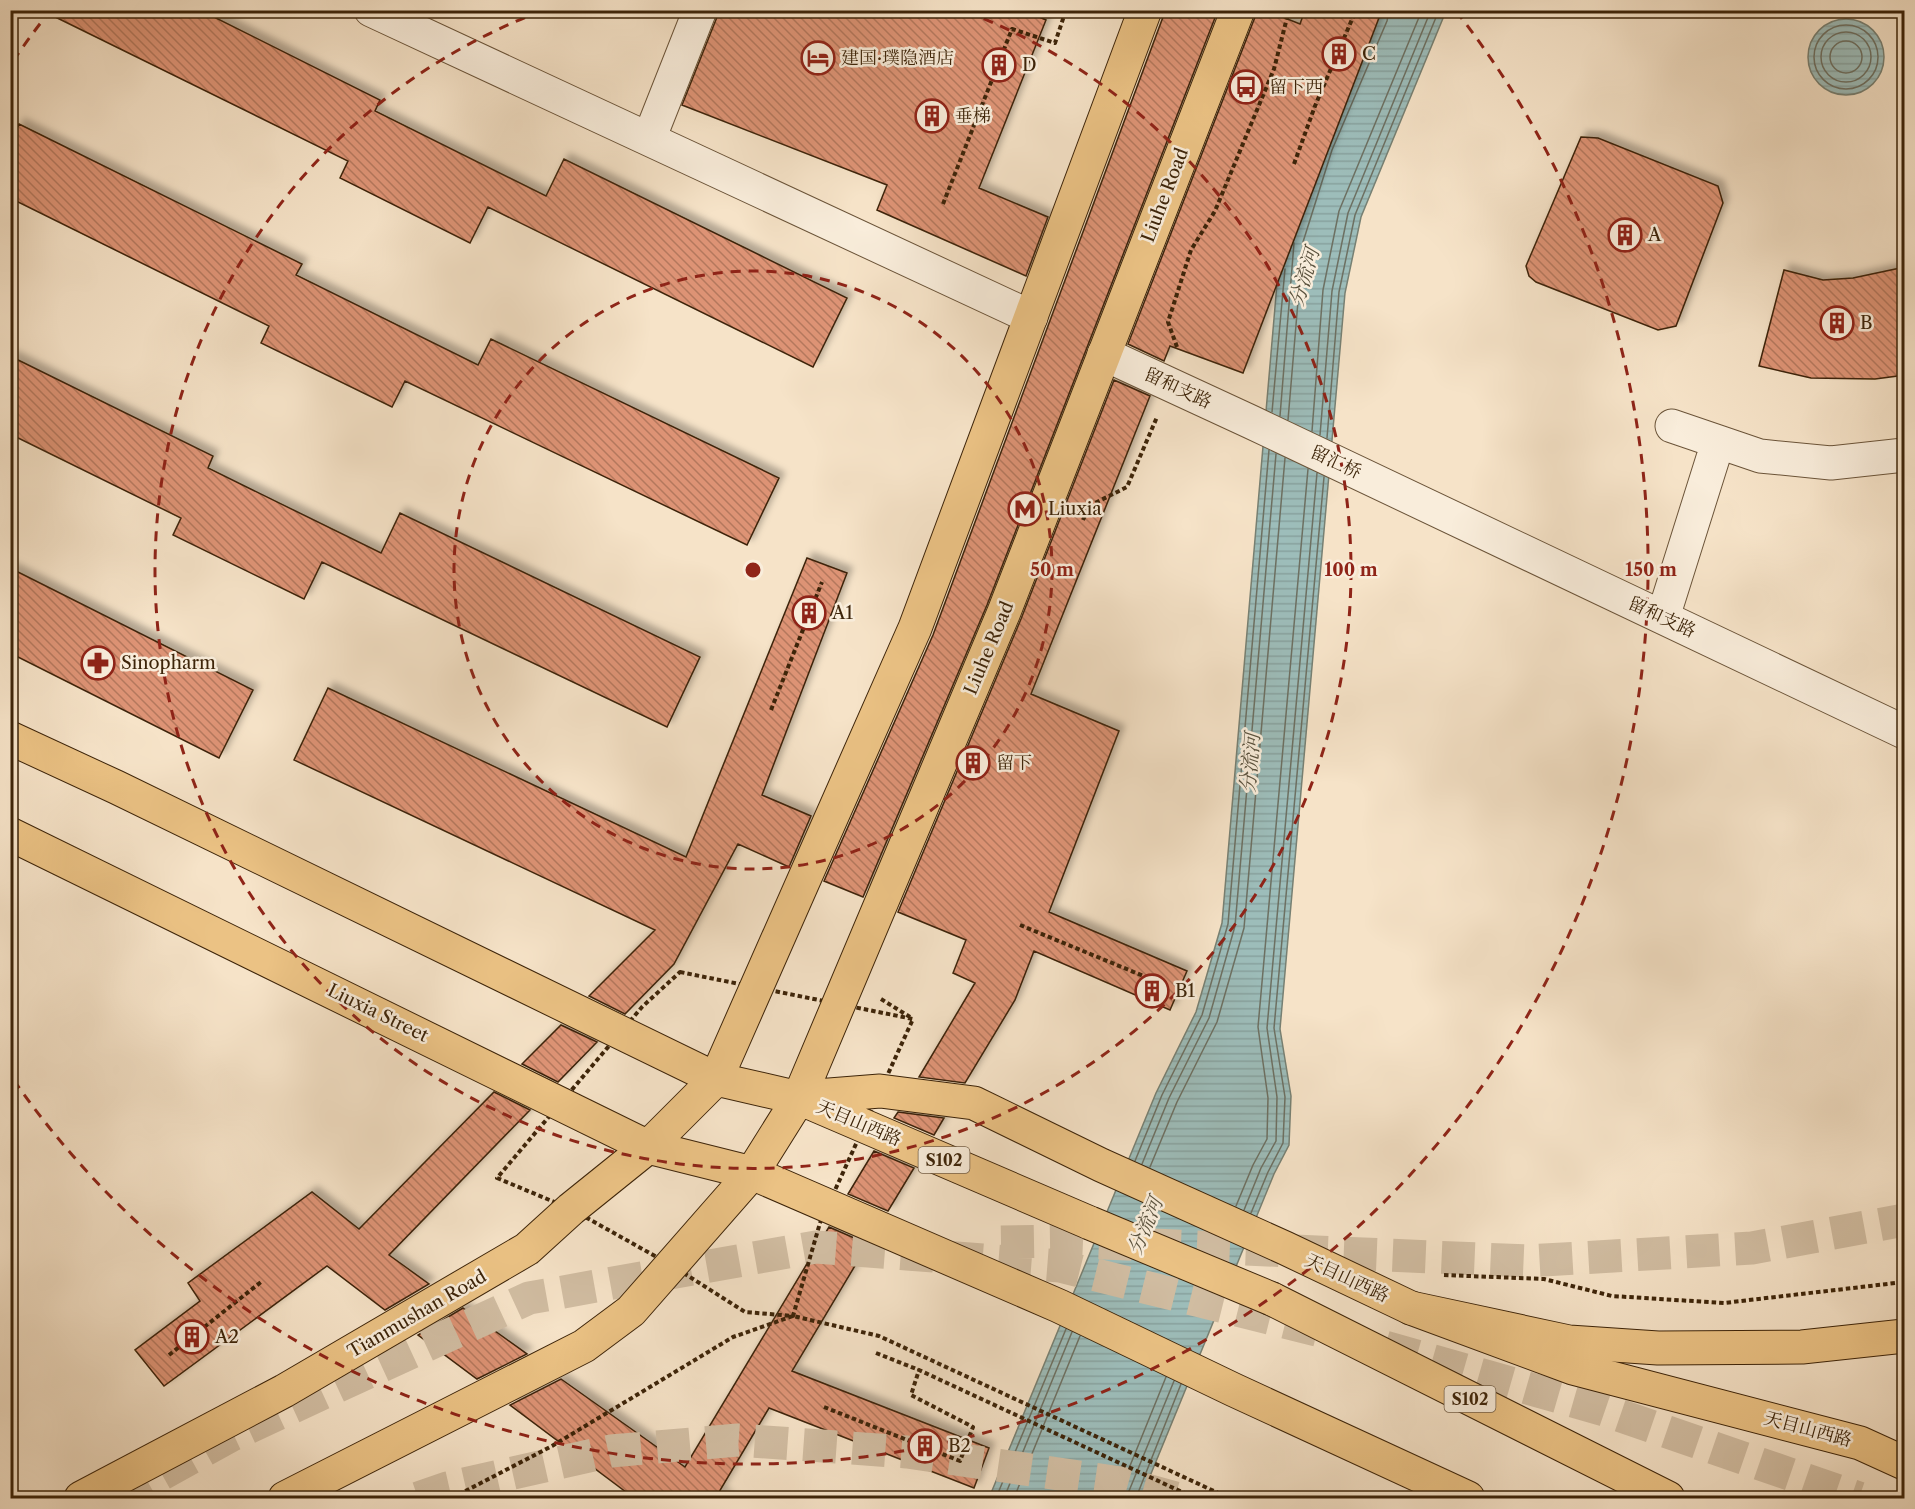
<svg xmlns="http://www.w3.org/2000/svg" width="1915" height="1509" font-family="'Libre Caslon Text','Noto Serif SC',serif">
	<defs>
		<pattern id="water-rules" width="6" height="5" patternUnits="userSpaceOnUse" patternTransform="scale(1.5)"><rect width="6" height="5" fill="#9dbdba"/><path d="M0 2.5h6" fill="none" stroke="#88a29f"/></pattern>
		<pattern id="building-back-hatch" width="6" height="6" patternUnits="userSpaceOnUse" patternTransform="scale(1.5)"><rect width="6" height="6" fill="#dd9374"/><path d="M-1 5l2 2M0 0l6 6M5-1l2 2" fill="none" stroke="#b4785d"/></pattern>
		<filter id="shadow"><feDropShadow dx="5.5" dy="-5.5" stdDeviation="3" flood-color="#0004"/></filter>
	</defs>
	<rect width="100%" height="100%" fill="#f6e3c8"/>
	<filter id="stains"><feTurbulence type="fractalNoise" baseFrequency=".00333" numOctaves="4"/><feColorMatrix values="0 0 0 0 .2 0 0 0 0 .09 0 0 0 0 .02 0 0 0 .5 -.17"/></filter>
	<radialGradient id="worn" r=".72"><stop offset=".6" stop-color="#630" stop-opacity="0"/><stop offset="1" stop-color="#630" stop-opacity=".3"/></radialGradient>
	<path fill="url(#water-rules)" stroke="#778073" stroke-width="1.5" d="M 1367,11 L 1446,11 L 1361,217 L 1345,293 L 1280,1029 L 1291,1096 L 1289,1145 L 1274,1174 L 1141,1498 L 989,1498 L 1156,1093 L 1196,1012 L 1222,923 L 1281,237 Z
		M1808 57a38 38 0 1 1 76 0a38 38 0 1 1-76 0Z"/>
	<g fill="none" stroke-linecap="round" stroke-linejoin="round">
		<path stroke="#6d7062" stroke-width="1.5" d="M1814 57a32 32 0 1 1 64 0a32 32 0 1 1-64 0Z
			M1821 57a25 25 0 1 1 50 0a25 25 0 1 1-50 0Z
			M1830 57a16 16 0 1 1 32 0a16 16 0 1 1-32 0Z
			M 1272,412 L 1285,269
			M 1280,416 L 1294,243
			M 1288,420 L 1303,242 L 1332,150 L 1387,21 L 1389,10
			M 1312,431 L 1323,290 L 1339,211 L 1422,10
			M 1320,435 L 1332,291 L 1348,213 L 1431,10
			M 1327,438 L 1339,292 L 1355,215 L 1439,10
			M 1135,1161 L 1162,1095 L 1202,1015 L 1228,924 L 1269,450
			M 1142,1164 L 1169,1098 L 1209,1018 L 1235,926 L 1276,454
			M 1150,1167 L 1177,1102 L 1217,1022 L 1244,928 L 1285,458
			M 1236,1206 L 1253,1165 L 1267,1139 L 1268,1098 L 1258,1027 L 1308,469
			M 1244,1210 L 1261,1168 L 1276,1141 L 1277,1097 L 1267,1028 L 1317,473
			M 1251,1213 L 1268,1172 L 1283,1143 L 1285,1097 L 1274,1028 L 1324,477
			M 996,1498 L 1066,1329
			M 1004,1498 L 1072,1332
			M 1014,1498 L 1080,1336
			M 1119,1498 L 1121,1488 L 1166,1377
			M 1128,1498 L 1129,1491 L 1174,1381
			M 1136,1498 L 1181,1384"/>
	</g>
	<path fill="url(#building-back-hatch)" stroke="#3d2409" stroke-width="1.5" filter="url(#shadow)" d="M 41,10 L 200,10 L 380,100 L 375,111 L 546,196 L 564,159 L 847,298 L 813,367 L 488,207 L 470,243 L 340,178 L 348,161 Z
		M 718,10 L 1023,10 L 1046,20 L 979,188 L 1048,217 L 1026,276 L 877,210 L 887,185 L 682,105 L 717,17 Z
		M 1163,10 L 1218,10 L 987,605 L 863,897 L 824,881 L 933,635 L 1163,17 Z
		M 1256,10 L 1265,10 L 1300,24 L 1305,10 L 1382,10 L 1243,373 L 1170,346 L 1164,361 L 1128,344 L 1255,17 Z
		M 19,124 L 302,264 L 296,275 L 478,365 L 491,339 L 779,478 L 747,545 L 405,381 L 392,407 L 261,343 L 269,326 L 10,198 L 10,143 Z
		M 1581,137 L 1598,138 L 1718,186 L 1723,203 L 1676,326 L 1658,330 L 1536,282 L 1529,276 L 1526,266 Z
		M 1905,267 L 1905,375 L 1875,379 L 1811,378 L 1759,366 L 1784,270 L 1823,280 L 1853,278 Z
		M 10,356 L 213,456 L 208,468 L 381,553 L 400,513 L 700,657 L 667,727 L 322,562 L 304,599 L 173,535 L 181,518 L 10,434 Z
		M 1114,380 L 1150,396 L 1031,694 L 1119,731 L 1049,912 L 1187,971 L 1170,1010 L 1034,951 L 1015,1000 L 965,1083 L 919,1077 L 975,983 L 953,973 L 966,940 L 898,912 L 1021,619 Z
		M 807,558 L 847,573 L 762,795 L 811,816 L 789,867 L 738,844 L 674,964 L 625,1014 L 589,996 L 655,930 L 294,760 L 328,688 L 686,857 Z
		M 10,568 L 253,690 L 219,758 L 10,653 Z
		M 561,1025 L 597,1042 L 558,1082 L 522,1064 Z
		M 494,1092 L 530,1110 L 389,1255 L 429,1284 L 385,1310 L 327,1266 L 164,1386 L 135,1350 L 200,1301 L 188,1283 L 312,1192 L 359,1229 Z
		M 898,1112 L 944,1118 L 934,1135 L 894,1118 Z
		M 874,1151 L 914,1168 L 888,1211 L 848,1194 Z
		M 829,1227 L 868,1244 L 792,1371 L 989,1448 L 974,1488 L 769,1408 L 719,1492 L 728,1498 L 634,1498 L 510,1405 L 561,1379 L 685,1467 Z
		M 463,1308 L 527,1354 L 477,1379 L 418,1335 Z"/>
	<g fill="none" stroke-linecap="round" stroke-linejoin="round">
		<path stroke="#d1bda2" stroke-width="33" stroke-dasharray="33 16" stroke-linecap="butt" d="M 1001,1242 L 1058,1241 L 1527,1261 L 1752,1248 L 1904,1220
			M 1385,1347 L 1604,1410 L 1859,1498
			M 119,1498 L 230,1436 L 529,1298 L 816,1247 L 1060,1266 L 1321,1331
			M 418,1498 L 447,1488 L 611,1451 L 738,1440 L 907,1452 L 1121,1483 L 1175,1498"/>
		<g stroke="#6b5439" stroke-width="35">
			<path id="minor" d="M 371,10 L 1031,317
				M 649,139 L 700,10
				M 1104,354 L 1251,422 L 1904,732
				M 1672,426 L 1760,456 L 1831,463 L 1904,455
				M 1663,617 L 1718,442"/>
		</g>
		<g stroke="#3d2409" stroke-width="35">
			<path id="major" d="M 10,738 L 116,787 L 716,1079 L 799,1098 L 1090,1223
				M 10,834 L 648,1147 L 752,1173 L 1059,1306 L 1234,1390 L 1468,1498
				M 804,1097 L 880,1091 L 974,1103 L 1101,1165 L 1285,1248 L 1411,1308 L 1573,1368 L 1860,1443 L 1904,1463
				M 1272,1299 L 1668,1498
				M 81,1498 L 284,1391 L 527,1249 L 571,1209 L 648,1147 L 716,1079 L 915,628 L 1145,10
				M 285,1498 L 584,1346 L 631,1311 L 752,1173 L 799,1098 L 1004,612 L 1238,10"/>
		</g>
		<g stroke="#3d2409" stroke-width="35">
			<path id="highway" d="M 1411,1308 L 1569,1342 L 1658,1348 L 1802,1347 L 1904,1336"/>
		</g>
		<path stroke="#3d2409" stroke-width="4" stroke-dasharray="4.5 3" stroke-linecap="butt" d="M 1294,164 L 1315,106 L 1356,10
			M 943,204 L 1012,29 L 1055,43 L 1066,10
			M 1177,347 L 1168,322 L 1191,250 L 1215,211 L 1274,69 L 1289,10
			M 1083,520 L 1089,506 L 1127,487 L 1157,417
			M 771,710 L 822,582
			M 1020,925 L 1158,982
			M 680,972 L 913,1019 L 820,1223 L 793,1316 L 745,1312 L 671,1265 L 571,1209 L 497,1178 L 642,1007 Z
			M 881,999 L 910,1017
			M 1444,1275 L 1544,1279 L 1612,1296 L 1724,1303 L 1904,1282
			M 876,1353 L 919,1370
			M 169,1355 L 261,1282
			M 824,1407 L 960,1461 L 973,1427 L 911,1395 L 919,1370 L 1195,1498
			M 452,1498 L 552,1446 L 733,1337 L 793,1316 L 879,1336 L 1229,1498"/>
		<use href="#minor" stroke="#f9eddb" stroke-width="33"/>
		<use href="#major" stroke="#ebc284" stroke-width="33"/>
		<use href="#highway" stroke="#ebc284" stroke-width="33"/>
		<g stroke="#3d2409" stroke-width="35" stroke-linecap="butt">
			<path id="major-bridge" d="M 1090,1223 L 1272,1299"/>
		</g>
		<use href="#major-bridge" stroke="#ebc284" stroke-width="33"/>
	</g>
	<g fill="none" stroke="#8f2418" stroke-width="3" stroke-dasharray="10 8">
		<circle cx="753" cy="570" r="299"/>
		<path d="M967 12A598 598 0 1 1 539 12"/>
		<path d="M13 61A898 898 0 0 1 50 11M1456 11A898 898 0 1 1 13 1079"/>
	</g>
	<defs>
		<g id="building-ring" transform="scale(1.725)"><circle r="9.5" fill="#f9eddb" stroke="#8f2418" stroke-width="1.5"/><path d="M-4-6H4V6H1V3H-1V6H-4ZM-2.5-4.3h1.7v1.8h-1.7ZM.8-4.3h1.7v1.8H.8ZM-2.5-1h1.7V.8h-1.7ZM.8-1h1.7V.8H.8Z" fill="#8f2418"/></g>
		<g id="hotel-ring" transform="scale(1.725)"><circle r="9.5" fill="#f9eddb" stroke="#8f2418" stroke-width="1.5"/><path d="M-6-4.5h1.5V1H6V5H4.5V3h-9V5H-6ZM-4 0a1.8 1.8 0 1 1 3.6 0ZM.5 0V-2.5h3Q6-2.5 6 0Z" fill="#8f2418"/></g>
		<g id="bus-ring" transform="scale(1.725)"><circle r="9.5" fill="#f9eddb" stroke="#8f2418" stroke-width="1.5"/><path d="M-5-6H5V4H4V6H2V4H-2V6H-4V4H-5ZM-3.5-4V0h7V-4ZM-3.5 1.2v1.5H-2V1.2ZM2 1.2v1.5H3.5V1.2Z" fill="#8f2418"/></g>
		<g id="metro-ring" transform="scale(1.725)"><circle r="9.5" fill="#f9eddb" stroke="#8f2418" stroke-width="1.5"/><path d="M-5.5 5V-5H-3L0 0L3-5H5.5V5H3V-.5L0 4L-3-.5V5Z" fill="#8f2418"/></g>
		<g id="pharmacy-ring" transform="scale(1.725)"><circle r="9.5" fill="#f9eddb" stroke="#8f2418" stroke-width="1.5"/><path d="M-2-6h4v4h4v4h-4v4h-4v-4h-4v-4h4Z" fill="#8f2418"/></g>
	</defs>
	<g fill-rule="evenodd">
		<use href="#building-ring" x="1339" y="54"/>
		<use href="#hotel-ring" x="818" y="58"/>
		<use href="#building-ring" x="999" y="65"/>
		<use href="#bus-ring" x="1246" y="87"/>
		<use href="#building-ring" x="932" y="116"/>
		<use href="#building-ring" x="1625" y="235"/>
		<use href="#building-ring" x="1837" y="323"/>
		<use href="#metro-ring" x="1025" y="509"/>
		<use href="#building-ring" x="809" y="613"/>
		<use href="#pharmacy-ring" x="98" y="663"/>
		<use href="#building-ring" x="973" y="763"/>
		<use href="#building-ring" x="1152" y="991"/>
		<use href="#building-ring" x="192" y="1337"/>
		<use href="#building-ring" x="925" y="1446"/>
	</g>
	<g text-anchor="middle" stroke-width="5" stroke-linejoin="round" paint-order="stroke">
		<g fill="#f9eddb" stroke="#756048" stroke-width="1.5">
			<rect x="918.5" y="1147" width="51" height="26" rx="4.5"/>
			<rect x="1444.5" y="1386" width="51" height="26" rx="4.5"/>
		</g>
		<g font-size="16" font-weight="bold" fill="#3d2409">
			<text x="944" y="1166">S102</text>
			<text x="1470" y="1405">S102</text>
		</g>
		<g font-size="18" fill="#3d2409" stroke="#f9eddb" text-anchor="start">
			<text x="1362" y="60">C</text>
			<text x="841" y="64">建国·璞隐酒店</text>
			<text x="1022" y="71">D</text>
			<text x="1269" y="93">留下西</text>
			<text x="955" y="122">垂梯</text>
			<text x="1648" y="241">A</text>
			<text x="1860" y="329">B</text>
			<text x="1048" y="515">Liuxia</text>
			<text x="832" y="619">A1</text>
			<text x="121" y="669">Sinopharm</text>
			<text x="996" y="769">留下</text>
			<text x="1175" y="997">B1</text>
			<text x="215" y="1343">A2</text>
			<text x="948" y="1452">B2</text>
		</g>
		<g font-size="18" fill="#3d2409" stroke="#f9eddb">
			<text transform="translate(1165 195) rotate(-69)" y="6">Liuhe Road</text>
			<text transform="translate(1178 388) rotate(25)" y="6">留和支路</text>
			<text transform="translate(1336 462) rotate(25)" y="6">留汇桥</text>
			<text transform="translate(1662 617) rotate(25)" y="6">留和支路</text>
			<text transform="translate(989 648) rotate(-67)" y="6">Liuhe Road</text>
			<text transform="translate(378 1013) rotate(26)" y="6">Liuxia Street</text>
			<text transform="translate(859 1123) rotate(23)" y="6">天目山西路</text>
			<text transform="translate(1347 1278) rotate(25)" y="6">天目山西路</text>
			<text transform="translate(417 1314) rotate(-30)" y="6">Tianmushan Road</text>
			<text transform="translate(1808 1429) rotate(15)" y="6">天目山西路</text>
		</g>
		<g font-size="20" font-style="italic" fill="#5a523e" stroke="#f9eddb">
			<text transform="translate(1304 277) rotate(-73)" y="7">分流河</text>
			<text transform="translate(1250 763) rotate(-85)" y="7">分流河</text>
			<text transform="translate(1145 1226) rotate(-67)" y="7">分流河</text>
		</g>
	</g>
	<circle cx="753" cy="570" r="9" fill="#8f2418" stroke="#f9eddb" stroke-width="3"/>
	<g font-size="18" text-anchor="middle" font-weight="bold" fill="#8f2418" stroke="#f9eddb" stroke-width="5" stroke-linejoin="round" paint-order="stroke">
		<text x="1052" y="576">50 m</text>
		<text x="1351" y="576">100 m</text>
		<text x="1651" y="576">150 m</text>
	</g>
	<rect width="1915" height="1509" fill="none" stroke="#f6e3c8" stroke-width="36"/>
	<rect x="12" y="12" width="1891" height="1485" fill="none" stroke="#3d2409" stroke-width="3"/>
	<rect x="18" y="18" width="1879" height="1473" fill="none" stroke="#3d2409" stroke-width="1.5"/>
	<rect width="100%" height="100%" filter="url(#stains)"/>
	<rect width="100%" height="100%" fill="url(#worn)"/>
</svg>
